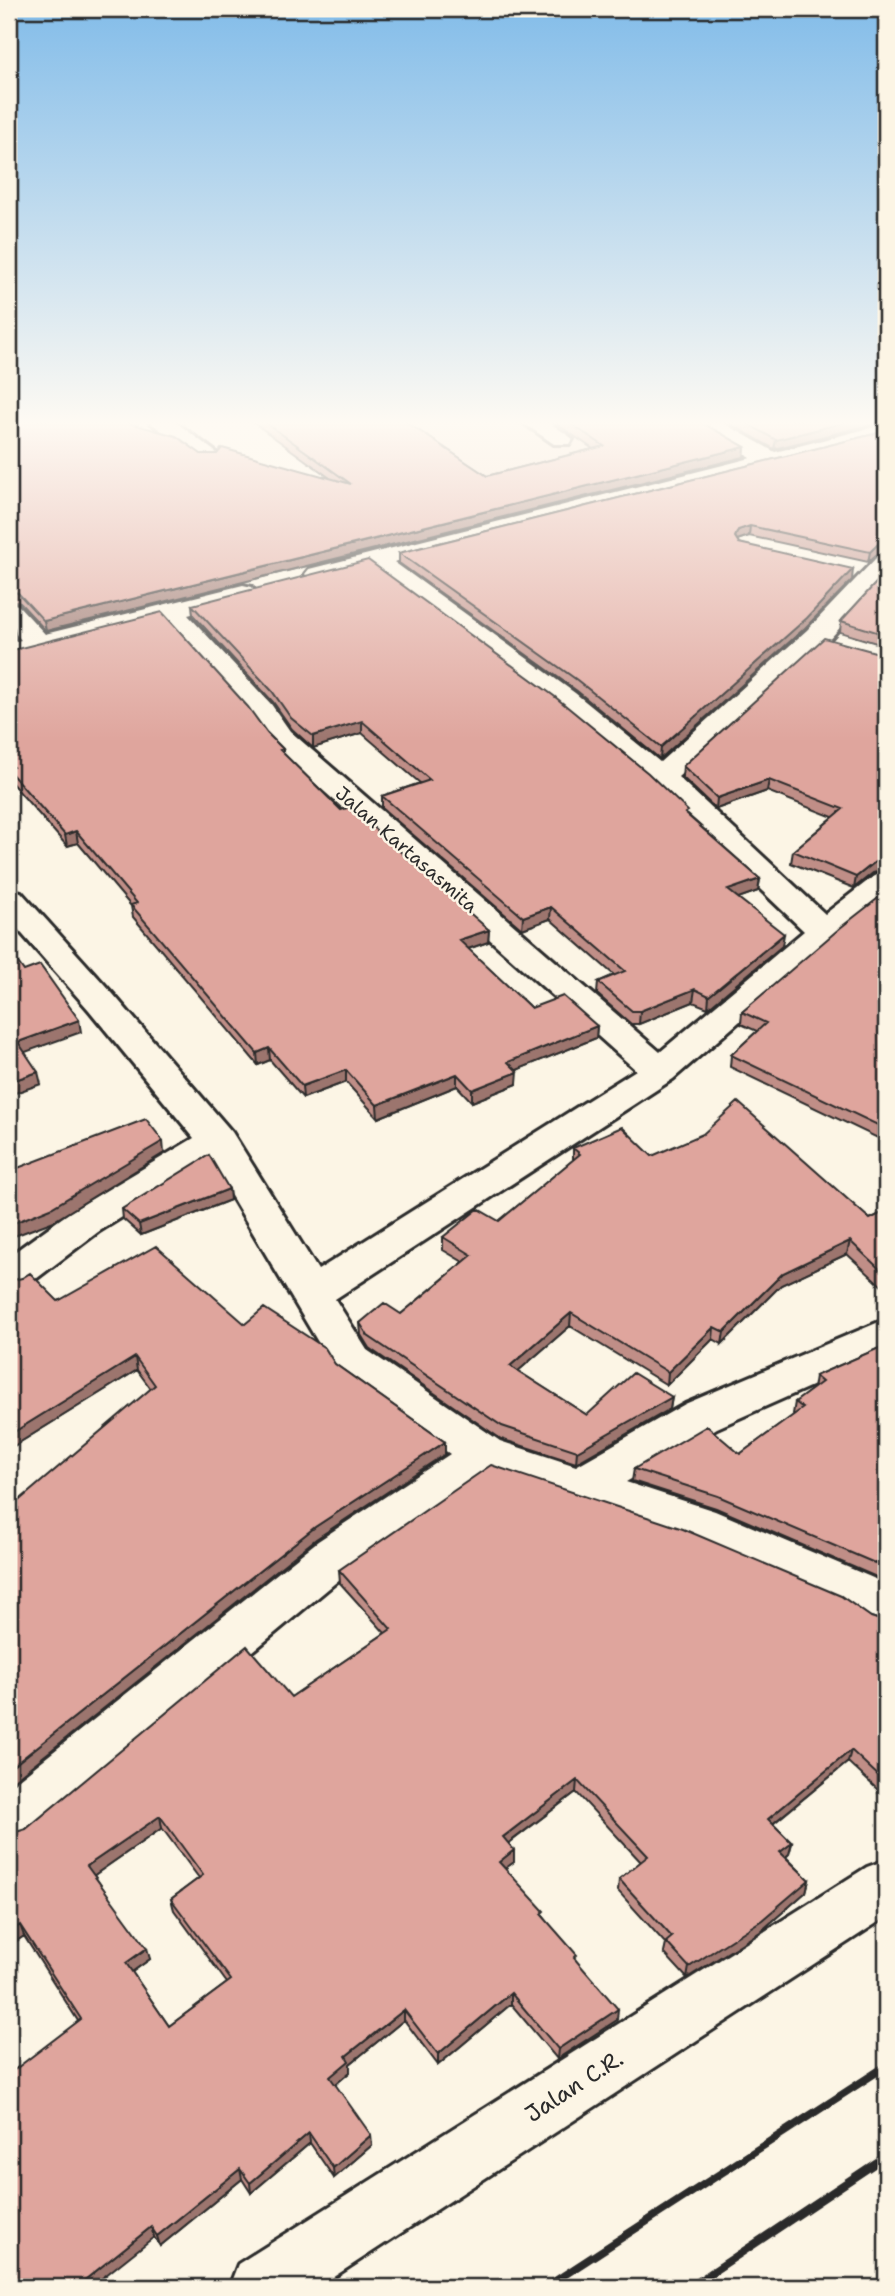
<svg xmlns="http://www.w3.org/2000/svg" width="895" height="2296" font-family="'Shantell Sans',sans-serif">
	<rect width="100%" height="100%" fill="#fcf5e5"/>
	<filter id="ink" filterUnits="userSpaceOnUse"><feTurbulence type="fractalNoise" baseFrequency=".0143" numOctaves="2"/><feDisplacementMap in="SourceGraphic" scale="14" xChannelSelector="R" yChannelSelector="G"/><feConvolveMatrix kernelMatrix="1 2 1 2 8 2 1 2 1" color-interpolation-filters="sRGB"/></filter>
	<g filter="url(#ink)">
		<path fill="#f3ddcf" d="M 310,420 L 633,420 L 680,448 L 429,509 Z"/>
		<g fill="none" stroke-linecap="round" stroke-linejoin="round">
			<g stroke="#2b2b2b" stroke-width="6">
				<path id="street" d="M 147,420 L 173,420 L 221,456 L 218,461 L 202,461 Z
					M 519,420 L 546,420 L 573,439 L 570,444 L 554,444 Z
					M 690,420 L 718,420 L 775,452 L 886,424 L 886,438 L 394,562 L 575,693 L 660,762 L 807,630 L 877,557 L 886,554 L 886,577 L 827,642 L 678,777 L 825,914 L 874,876 L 886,873 L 886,899 L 836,938 L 673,1079 L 335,1299 L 367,1350 L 500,1441 L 576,1466 L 685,1404 L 886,1319 L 886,1353 L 717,1428 L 626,1482 L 715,1511 L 873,1578 L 886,1586 L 886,1633 L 869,1627 L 839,1606 L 682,1539 L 490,1474 L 352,1569 L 28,1838 L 9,1845 L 9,1787 L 318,1541 L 450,1454 L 337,1374 L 211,1162 L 98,1232 L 24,1288 L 9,1292 L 9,1256 L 70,1212 L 194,1138 L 89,1010 L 9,919 L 9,889 L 21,892 L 113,994 L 232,1132 L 318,1270 L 636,1070 L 270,743 L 251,716 L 164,620 L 9,659 L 9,643 L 21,640 L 9,626 L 9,603 L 18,605 L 45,634 L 243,585 L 252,587 L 256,593 L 252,599 L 188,615 L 271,704 L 290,731 L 660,1052 L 804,931 L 649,783 L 555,705 L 370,569 L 318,582 L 309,579 L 305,574 L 309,569 L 751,458 L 693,425 Z"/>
			</g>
			<g stroke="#2b2b2b" stroke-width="6">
				<path id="secondary" d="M 886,1860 L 886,1917 L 318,2287 L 229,2287 L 238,2264 L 867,1867 Z"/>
			</g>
			<use href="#street" fill="#fcf5e5" fill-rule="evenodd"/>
			<use href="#secondary" fill="#fcf5e5" fill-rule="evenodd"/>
			<path stroke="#2b2b2b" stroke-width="8" d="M 546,2287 L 886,2066
				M 690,2287 L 886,2156"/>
		</g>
		<path fill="#c08e87" stroke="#2b2b2b" stroke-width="2" fill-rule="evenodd" d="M 250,420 L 403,420 L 487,476 L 593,449 L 551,420 L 697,420 L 745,447 L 744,457 L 46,631 L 20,603 L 9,601 L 9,421 L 201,454 L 330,478 Z
			M 724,420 L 886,420 L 886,422 L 885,421 L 774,449 Z
			M 886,431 L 886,552 L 876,555 L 868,562 L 749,536 L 737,540 L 739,543 L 852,580 L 805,628 L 660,759 L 577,691 L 399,563 L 399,553 Z
			M 886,572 L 886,646 L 840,632 L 841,621 Z
			M 192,605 L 688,815 L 760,879 L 758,891 L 738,898 L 782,946 L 708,1008 L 693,1002 L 639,1024 L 631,1024 L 597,994 L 598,982 L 614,975 L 550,919 L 522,929 L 382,808 L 382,796 L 420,783 L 362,733 L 313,748 L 292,729 L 273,702 L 193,615 Z
			M 9,651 L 267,733 L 283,749 L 283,753 L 341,810 L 489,930 L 488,942 L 468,949 L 531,1008 L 597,1026 L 596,1038 L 516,1070 L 517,1084 L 472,1102 L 457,1086 L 378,1118 L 346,1082 L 303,1098 L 270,1060 L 258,1065 L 133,917 L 131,906 L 78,843 L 67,846 L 9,780 Z
			M 886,655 L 886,871 L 873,873 L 854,888 L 791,863 L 793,851 L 833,817 L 767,791 L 716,809 L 682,777 L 683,766 Z
			M 886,892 L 886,1142 L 730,1067 L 731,1055 L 757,1031 L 741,1024 L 742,1012 Z
			M 573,1148 L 652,1156 L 870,1219 L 886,1211 L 886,1290 L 847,1254 L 781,1285 L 722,1344 L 713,1339 L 667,1385 L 570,1326 L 518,1371 L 587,1415 L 672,1397 L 670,1409 L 576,1463 L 501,1439 L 369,1348 L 361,1335 L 360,1323 L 401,1314 L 463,1262 L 443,1250 L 443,1237 L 499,1221 L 573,1160 Z
			M 229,1189 L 230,1200 L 141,1235 L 123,1219 L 122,1209 Z
			M 9,1281 L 58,1301 L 245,1324 L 335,1364 L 445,1442 L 445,1454 L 316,1539 L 151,1389 L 137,1370 L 9,1449 Z
			M 886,1345 L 886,1584 L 874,1576 L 716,1508 L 632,1481 L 634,1469 L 740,1454 L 794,1415 L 793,1414 L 795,1402 L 813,1389 L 815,1376 Z
			M 339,1570 L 871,1617 L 886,1622 L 886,1785 L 879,1791 L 848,1762 L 773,1824 L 792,1843 L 789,1854 L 786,1857 L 809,1880 L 806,1892 L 760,1932 L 687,1978 L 664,1953 L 666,1944 L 618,1891 L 619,1879 L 641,1862 L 576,1792 L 508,1844 L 514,1850 L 514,1862 L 505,1868 L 544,1917 L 577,1962 L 617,2020 L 557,2059 L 511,2004 L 438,2065 L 404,2020 L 350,2064 L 350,2072 L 335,2085 L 372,2145 L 334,2178 L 310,2143 L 251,2193 L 242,2179 L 160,2246 L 154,2237 L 78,2021 L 24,1936 L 9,1946 L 26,1829 L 291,1697 L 385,1633 L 340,1583 ZM 162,1828 L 199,1878 L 171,1899 L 174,1910 L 227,1983 L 169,2026 L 132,1972 L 150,1959 L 94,1875 Z"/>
		<path fill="#9c746e" stroke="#2b2b2b" stroke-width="2" d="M 854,420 L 886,420 L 885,421 L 774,449 L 776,440 Z
			M 745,447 L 744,457 L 46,631 L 44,621 Z
			M 750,526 L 749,536 L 737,540 L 735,537 L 738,530 Z
			M 886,542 L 886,552 L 876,555 L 868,562 L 870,552 L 878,544 Z
			M 853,569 L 852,580 L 805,628 L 660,759 L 661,747 Z
			M 14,628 L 16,638 L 9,642 L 9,630 Z
			M 362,721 L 362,733 L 313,748 L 313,736 Z
			M 769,780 L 767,791 L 716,809 L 717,798 Z
			M 76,831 L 78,843 L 67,846 L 65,835 Z
			M 886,859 L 885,870 L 873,873 L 854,888 L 856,877 L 875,862 Z
			M 760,879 L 758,891 L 727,902 L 728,890 Z
			M 551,907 L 550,919 L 522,929 L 523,917 Z
			M 489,930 L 488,942 L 459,952 L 459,940 Z
			M 784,934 L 782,946 L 708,1008 L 709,996 Z
			M 695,989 L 693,1002 L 639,1024 L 640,1011 Z
			M 79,1020 L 81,1032 L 20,1054 L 18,1042 Z
			M 597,1026 L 596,1038 L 507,1074 L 508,1062 Z
			M 269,1048 L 270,1060 L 258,1065 L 257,1053 Z
			M 346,1070 L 346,1082 L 303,1098 L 302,1086 Z
			M 38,1072 L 41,1084 L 9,1095 L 9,1082 Z
			M 518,1072 L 517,1084 L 472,1102 L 472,1090 Z
			M 457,1074 L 457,1086 L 378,1118 L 377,1105 Z
			M 163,1141 L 164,1153 L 54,1221 L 9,1238 L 9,1225 Z
			M 229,1189 L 230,1200 L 141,1235 L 139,1224 Z
			M 850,1241 L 847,1254 L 781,1285 L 722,1344 L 724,1332 L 783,1273 Z
			M 571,1313 L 570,1326 L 510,1378 L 510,1366 Z
			M 714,1327 L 713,1339 L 667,1385 L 668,1372 Z
			M 135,1357 L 137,1370 L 9,1449 L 9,1435 Z
			M 672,1397 L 670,1409 L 576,1463 L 577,1451 Z
			M 445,1442 L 445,1454 L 316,1539 L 9,1784 L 9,1769 L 315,1527 Z
			M 851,1750 L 848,1762 L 765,1830 L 768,1819 Z
			M 886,1776 L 886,1785 L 879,1791 L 883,1780 Z
			M 577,1780 L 576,1792 L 502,1848 L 503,1837 Z
			M 160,1816 L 162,1828 L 90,1878 L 87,1866 Z
			M 792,1843 L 789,1854 L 778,1863 L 780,1852 Z
			M 514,1850 L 514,1862 L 499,1873 L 499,1862 Z
			M 809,1880 L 806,1892 L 760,1932 L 687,1978 L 689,1967 Z
			M 20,1925 L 24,1936 L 9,1946 L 9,1933 Z
			M 147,1948 L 150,1959 L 129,1974 L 126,1963 Z
			M 511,1993 L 511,2004 L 438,2065 L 438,2054 Z
			M 618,2009 L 617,2020 L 557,2059 L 558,2049 Z
			M 404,2010 L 404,2020 L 350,2064 L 350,2072 L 331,2088 L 330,2077 L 346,2056 Z
			M 309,2133 L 310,2143 L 251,2193 L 250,2183 Z
			M 371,2135 L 372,2145 L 334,2178 L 333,2168 Z
			M 240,2169 L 242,2179 L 160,2246 L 157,2236 Z
			M 151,2227 L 154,2237 L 91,2287 L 76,2287 Z"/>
		<path fill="#dfa59d" stroke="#2b2b2b" stroke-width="2" fill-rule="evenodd" d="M 12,420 L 118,420 L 176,436 L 201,454 L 217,454 L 222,448 L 351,484 L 262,420 L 403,420 L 487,476 L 604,446 L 565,420 L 697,420 L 745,447 L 44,621 L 18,593 L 9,591 L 9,421 Z
			M 741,420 L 854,420 L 776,440 Z
			M 886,431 L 886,542 L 878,544 L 870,552 L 750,526 L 738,530 L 735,537 L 739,543 L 853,569 L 807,618 L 661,747 L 577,680 L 399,553 Z
			M 368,560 L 554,696 L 648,773 L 688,811 L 685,813 L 760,879 L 728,890 L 784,934 L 709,996 L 695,989 L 640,1011 L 632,1011 L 598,982 L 625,971 L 551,907 L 523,917 L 382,796 L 430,780 L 362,721 L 313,736 L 291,718 L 272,691 L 192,605 Z
			M 886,572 L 886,635 L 841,621 Z
			M 162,612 L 248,707 L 267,733 L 283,749 L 280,750 L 341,810 L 350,807 L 489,930 L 459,940 L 531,1008 L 563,996 L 597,1026 L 508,1062 L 518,1072 L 472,1090 L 457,1074 L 377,1105 L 346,1070 L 302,1086 L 269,1048 L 257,1053 L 131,905 L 137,903 L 76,831 L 65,835 L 9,771 L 9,768 L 13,767 L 9,762 L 9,651 Z
			M 9,621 L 14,628 L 9,630 Z
			M 824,638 L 886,655 L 886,859 L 875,862 L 856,877 L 793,851 L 843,809 L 769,780 L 717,798 L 683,766 Z
			M 886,892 L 886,1129 L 731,1055 L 766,1023 L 742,1012 L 840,928 Z
			M 9,950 L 24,971 L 40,965 L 79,1020 L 18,1042 L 38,1072 L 9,1082 Z
			M 738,1102 L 870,1219 L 886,1211 L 886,1275 L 850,1241 L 783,1273 L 724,1332 L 714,1327 L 668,1372 L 571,1313 L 510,1366 L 587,1415 L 633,1373 L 672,1397 L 577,1451 L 502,1426 L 368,1336 L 360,1323 L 384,1303 L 401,1314 L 472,1255 L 443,1237 L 478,1209 L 499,1221 L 580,1154 L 573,1148 L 622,1127 L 652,1156 L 703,1134 Z
			M 146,1119 L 163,1141 L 51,1208 L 9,1225 L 9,1169 L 10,1171 Z
			M 209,1155 L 229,1189 L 139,1224 L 122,1209 Z
			M 156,1246 L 245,1324 L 264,1308 L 325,1348 L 335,1364 L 445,1442 L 315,1527 L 9,1769 L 9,1509 L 155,1385 L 135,1357 L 9,1435 L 9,1281 L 22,1278 L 30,1273 L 58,1301 Z
			M 886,1345 L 886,1570 L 877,1564 L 718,1496 L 634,1469 L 707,1426 L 740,1454 L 803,1408 L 795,1402 L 822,1382 L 815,1376 Z
			M 491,1465 L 683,1529 L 841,1596 L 871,1617 L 886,1622 L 886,1776 L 883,1780 L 851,1750 L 768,1819 L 792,1843 L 780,1852 L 809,1880 L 762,1920 L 689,1967 L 666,1942 L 672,1937 L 619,1879 L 648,1856 L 577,1780 L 503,1837 L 514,1850 L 499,1862 L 544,1911 L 541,1914 L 577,1955 L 574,1958 L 618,2009 L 558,2049 L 511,1993 L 438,2054 L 404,2010 L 346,2056 L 349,2061 L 330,2077 L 371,2135 L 333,2168 L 309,2133 L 250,2183 L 240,2169 L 157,2236 L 151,2227 L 76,2287 L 9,2287 L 9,2074 L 81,2019 L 20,1925 L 9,1933 L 9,1834 L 26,1829 L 247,1646 L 291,1697 L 391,1629 L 339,1570 ZM 160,1816 L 203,1875 L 171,1899 L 231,1980 L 169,2026 L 126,1963 L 147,1948 L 87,1866 Z"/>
	</g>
	<linearGradient id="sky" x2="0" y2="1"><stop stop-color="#82bce9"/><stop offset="0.57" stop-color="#fefaf3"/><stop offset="1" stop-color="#fefaf3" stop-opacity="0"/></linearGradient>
	<rect width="895" height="742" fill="url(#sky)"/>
	<g text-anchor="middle" stroke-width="5" stroke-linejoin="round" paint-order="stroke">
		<g font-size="19" fill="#2b2b2b" stroke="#fcf5e5">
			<text transform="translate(407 849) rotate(41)" y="7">Jalan Kartasasmita</text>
		</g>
		<g font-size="23" fill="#2b2b2b" stroke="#fcf5e5">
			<text transform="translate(574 2086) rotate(-33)" y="8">Jalan C.R.</text>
		</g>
	</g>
	<rect width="895" height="2296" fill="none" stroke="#fcf5e5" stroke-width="35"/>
	<rect x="18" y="18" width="860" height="2261" fill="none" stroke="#2b2b2b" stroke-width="2.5" filter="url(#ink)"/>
</svg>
